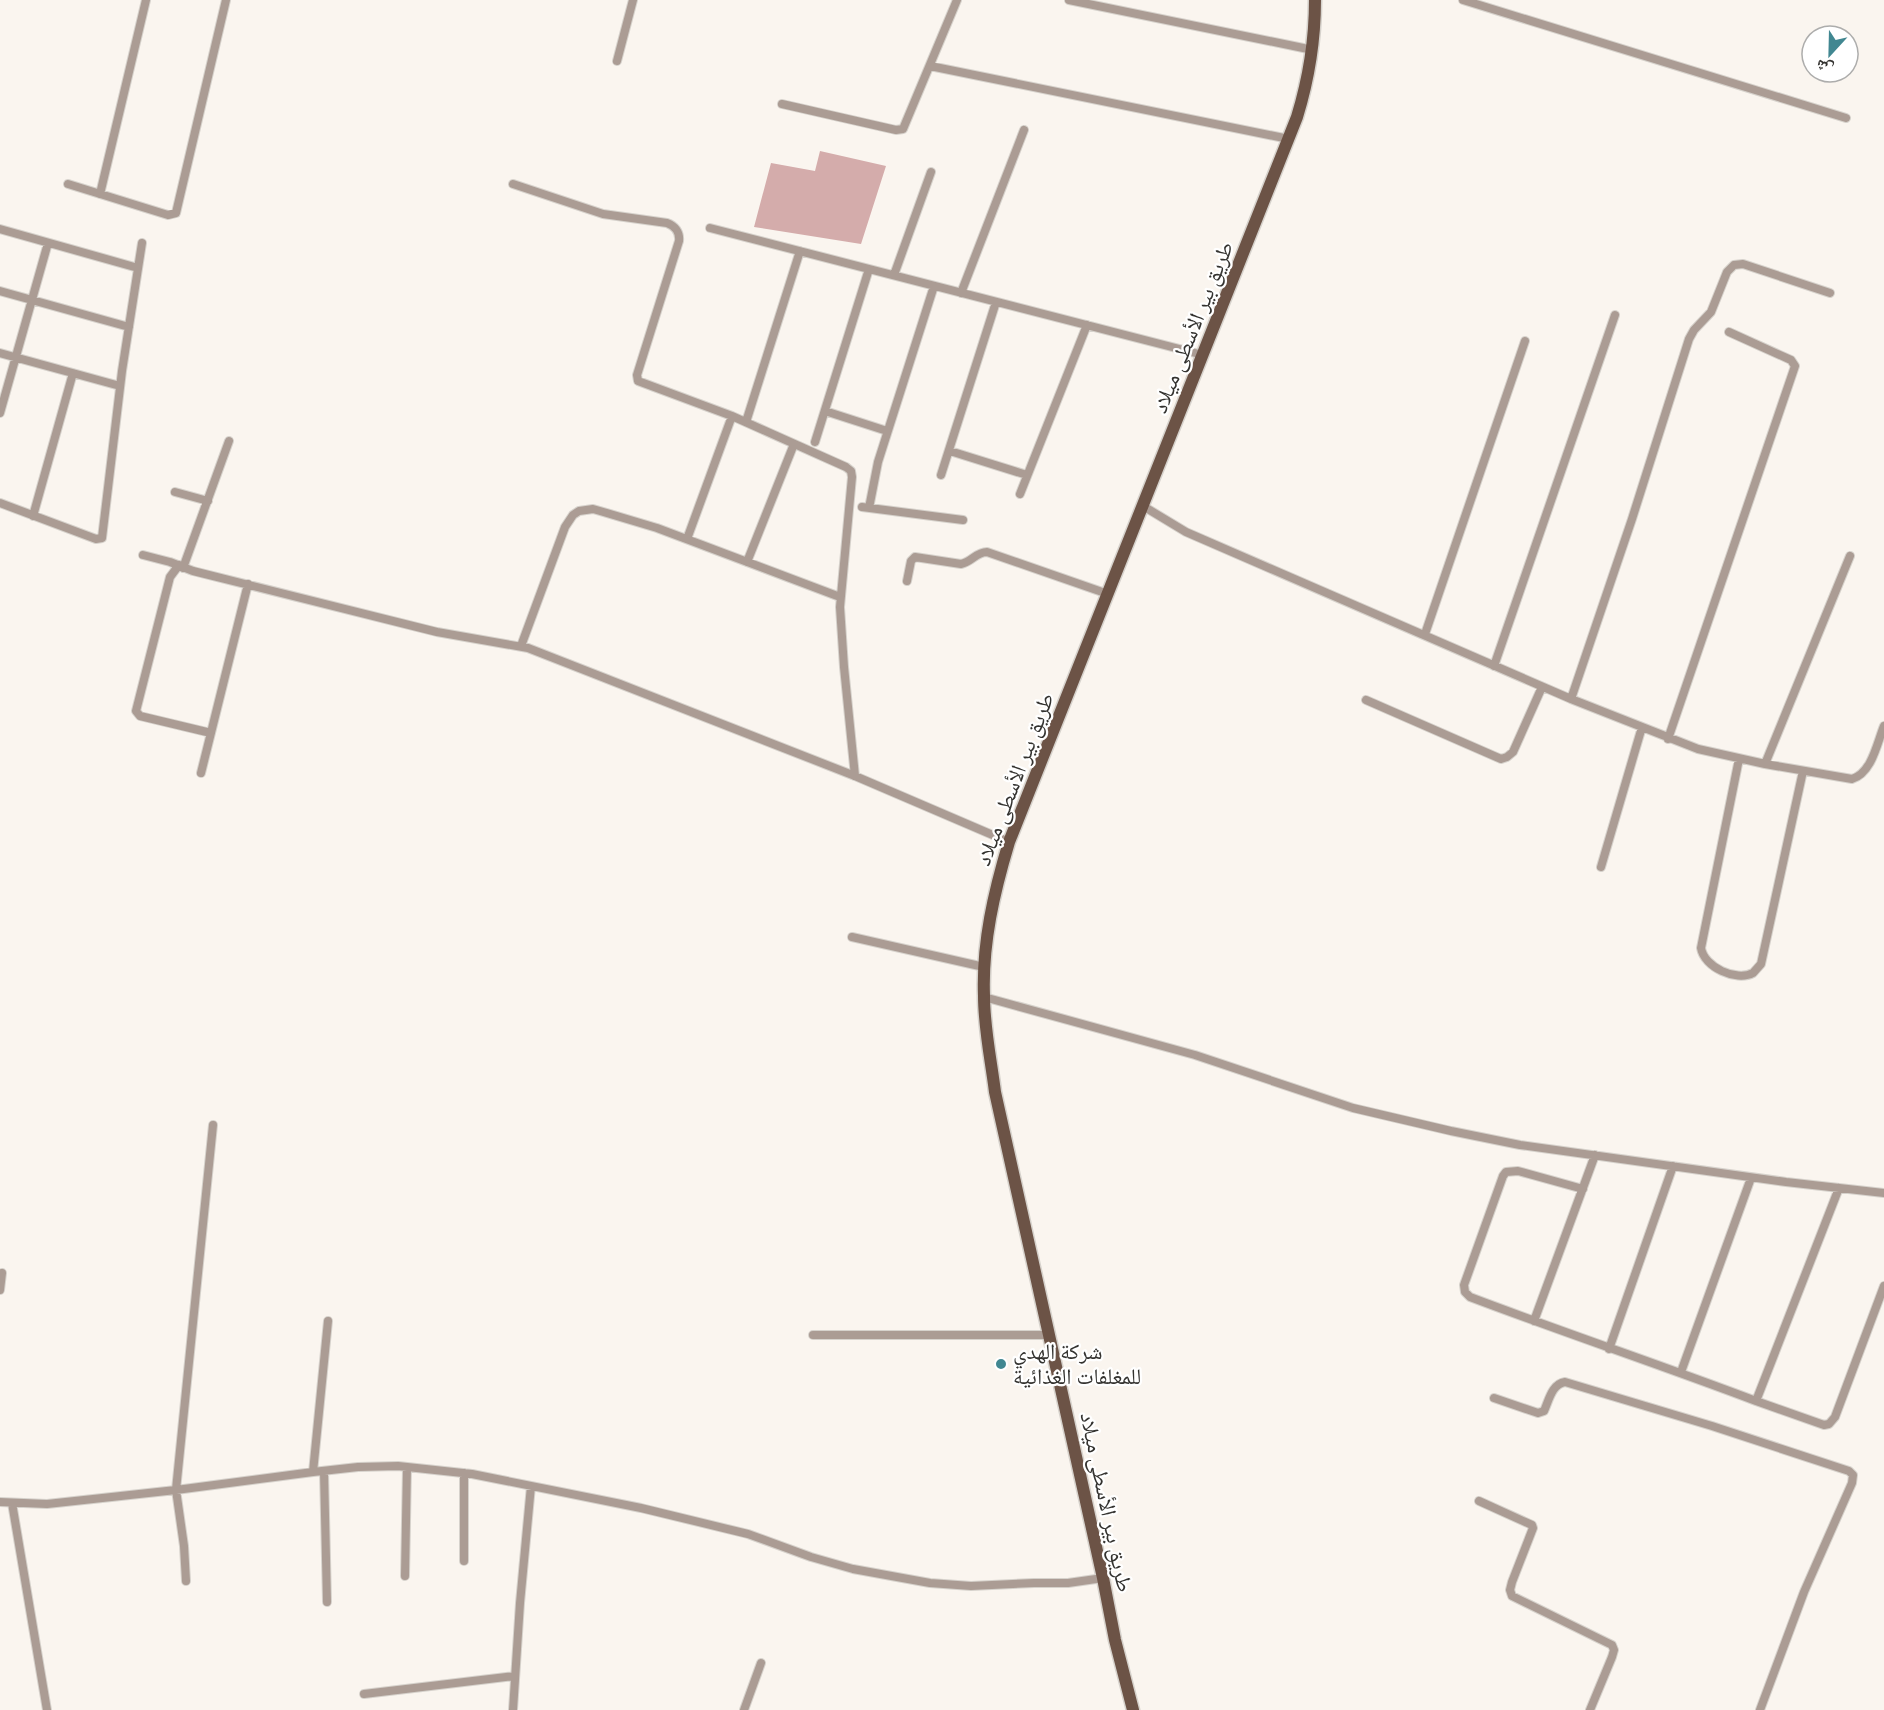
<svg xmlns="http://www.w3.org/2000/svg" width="1884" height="1710" font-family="'Titillium Web','Noto Naskh Arabic',sans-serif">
	<rect width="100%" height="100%" fill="#faf5ef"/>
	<path fill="#d4acab" d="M 820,151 L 886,166 L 861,244 L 754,227 L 771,163 L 815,171 Z"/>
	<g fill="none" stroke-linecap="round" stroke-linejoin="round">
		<g stroke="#d6d2cc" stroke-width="10">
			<path id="street" d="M 1069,0 L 1313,50
				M 1463,0 L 1846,118
				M 617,61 L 633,0
				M 930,66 L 1289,139
				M 782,104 L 896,130 L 903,129 L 957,0
				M 68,184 L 168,215 L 176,213 L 226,0
				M 513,184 L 603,214 L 667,223 C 675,226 680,232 679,241 L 637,375 L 638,381 L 732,416 L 846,467 L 851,471 L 852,477 L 840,607 L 844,667 L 855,776
				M 100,194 L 146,0
				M 710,228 L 1203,355
				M 0,229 L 138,268
				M 894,275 L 931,172
				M 0,291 L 129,327
				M 961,293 L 1024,130
				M 0,353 L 120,386
				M 825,411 L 887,431
				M 0,413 L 48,243
				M 746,422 L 800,251
				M 815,442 L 869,269
				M 950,451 L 1027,475
				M 941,475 L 996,302
				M 175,492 L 208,501
				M 1020,494 L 1087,325
				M 0,503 L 96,539 L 102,538 L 122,371 L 142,243
				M 1143,506 L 1186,532 L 1571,699 L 1632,519 L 1689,339 L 1694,330 L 1711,312 L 1727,272 L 1734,265 L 1743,264 L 1830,293
				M 862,507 L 963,520
				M 869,508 L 878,462 L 934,286
				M 33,516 L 73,373
				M 687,539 L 732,416
				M 143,555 L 170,562 L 193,571 L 437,632 L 528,648 L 855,776 L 1009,842
				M 747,562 L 794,444
				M 179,565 L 170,577 L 136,711 L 140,716 L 211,733
				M 183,568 L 229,441
				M 907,581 L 911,561 L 915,557 L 961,564 C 972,562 976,552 987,552 L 1108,594
				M 1425,634 L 1525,341
				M 521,646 L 565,527 L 573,515 L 579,511 L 593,509 L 600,511 L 657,528 L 840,597
				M 1494,666 L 1615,315
				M 1571,699 L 1698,749 L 1765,764 L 1852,779 C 1872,773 1877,743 1884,726
				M 1366,700 L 1501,759 L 1507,757 L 1513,752 L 1542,687
				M 1668,739 L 1794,369 L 1795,366 L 1791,360 L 1729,332
				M 1739,759 L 1701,948 C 1704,967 1736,982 1753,973 L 1761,964 L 1803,771
				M 1765,764 L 1850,556
				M 201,773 L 248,584
				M 1601,867 L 1642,727
				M 852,937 L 984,967
				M 984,997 L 1195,1055 L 1353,1108 L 1451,1131 L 1520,1145 L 1786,1182 L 1884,1193
				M 1839,1188 L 1756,1401 L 1824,1425 L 1829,1424 L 1835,1417 L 1884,1286
				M 1583,1189 L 1518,1171 L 1506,1172 L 1503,1176 L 1464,1285 L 1465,1292 L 1470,1297 C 1565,1333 1661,1365 1756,1401
				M 0,1290 L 2,1273
				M 1534,1321 L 1595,1155
				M 813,1335 L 1049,1335
				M 1609,1349 L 1673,1166
				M 1681,1372 L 1751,1178
				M 1494,1398 L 1538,1413 L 1544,1411 C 1549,1400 1552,1384 1565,1382 L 1712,1426 L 1849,1471 L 1853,1475 L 1852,1483 L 1804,1592 L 1760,1710
				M 324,1471 L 327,1602
				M 313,1472 L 328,1321
				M 1479,1501 L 1532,1525 L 1533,1528 L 1512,1582 L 1510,1590 L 1512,1596 L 1612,1645 L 1614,1650 L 1612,1657 L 1590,1710
				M 0,1502 L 47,1504 L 176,1490 L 313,1472 L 358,1467 L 398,1466 L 472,1474 L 641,1508 L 748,1534 L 811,1557 L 853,1569 L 930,1583 L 971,1586 L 1034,1583 L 1068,1583 L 1103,1578
				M 12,1503 L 47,1710
				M 464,1561 L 464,1473
				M 405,1576 L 407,1467
				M 186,1581 L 184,1546 L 176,1490 L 213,1125
				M 364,1694 L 514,1676
				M 513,1710 L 520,1603 L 531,1486
				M 744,1710 L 761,1663"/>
		</g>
		<g stroke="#d6d2cc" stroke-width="15">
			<path id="primary" d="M 1133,1710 L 1115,1640 L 1103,1578 L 995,1092 C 991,1060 984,1028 984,996 C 982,943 994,892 1009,842 L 1297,117 C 1309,78 1315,41 1315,0"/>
		</g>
		<use href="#street" stroke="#ab9c94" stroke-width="8"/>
		<use href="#primary" stroke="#6c5346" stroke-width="12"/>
	</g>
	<circle fill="#418791" stroke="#fff" stroke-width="2" cx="1001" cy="1364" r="6"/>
	<g text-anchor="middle" stroke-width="4.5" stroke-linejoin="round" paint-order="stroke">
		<g font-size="22" fill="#33322f" stroke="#fff">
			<text transform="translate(1192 327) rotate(-68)" y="8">طريق بير الأسطى ميلاد</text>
			<text transform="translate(1014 779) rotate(-69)" y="8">طريق بير الأسطى ميلاد</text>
			<text transform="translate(1107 1502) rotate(78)" y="8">طريق بير الأسطى ميلاد</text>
		</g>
		<g font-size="22" fill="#33322f" stroke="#fff" text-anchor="start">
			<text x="1013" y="1359">شركة الهدي<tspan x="1013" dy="25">للمغلفات الغذائية</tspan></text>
		</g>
	</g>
	<g transform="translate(1830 54) rotate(202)"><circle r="28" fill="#ffffff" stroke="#adadac" stroke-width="1.5"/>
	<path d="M0-4.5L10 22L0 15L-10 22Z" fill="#418791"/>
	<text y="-9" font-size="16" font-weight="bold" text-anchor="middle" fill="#33322f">ش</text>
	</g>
</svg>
